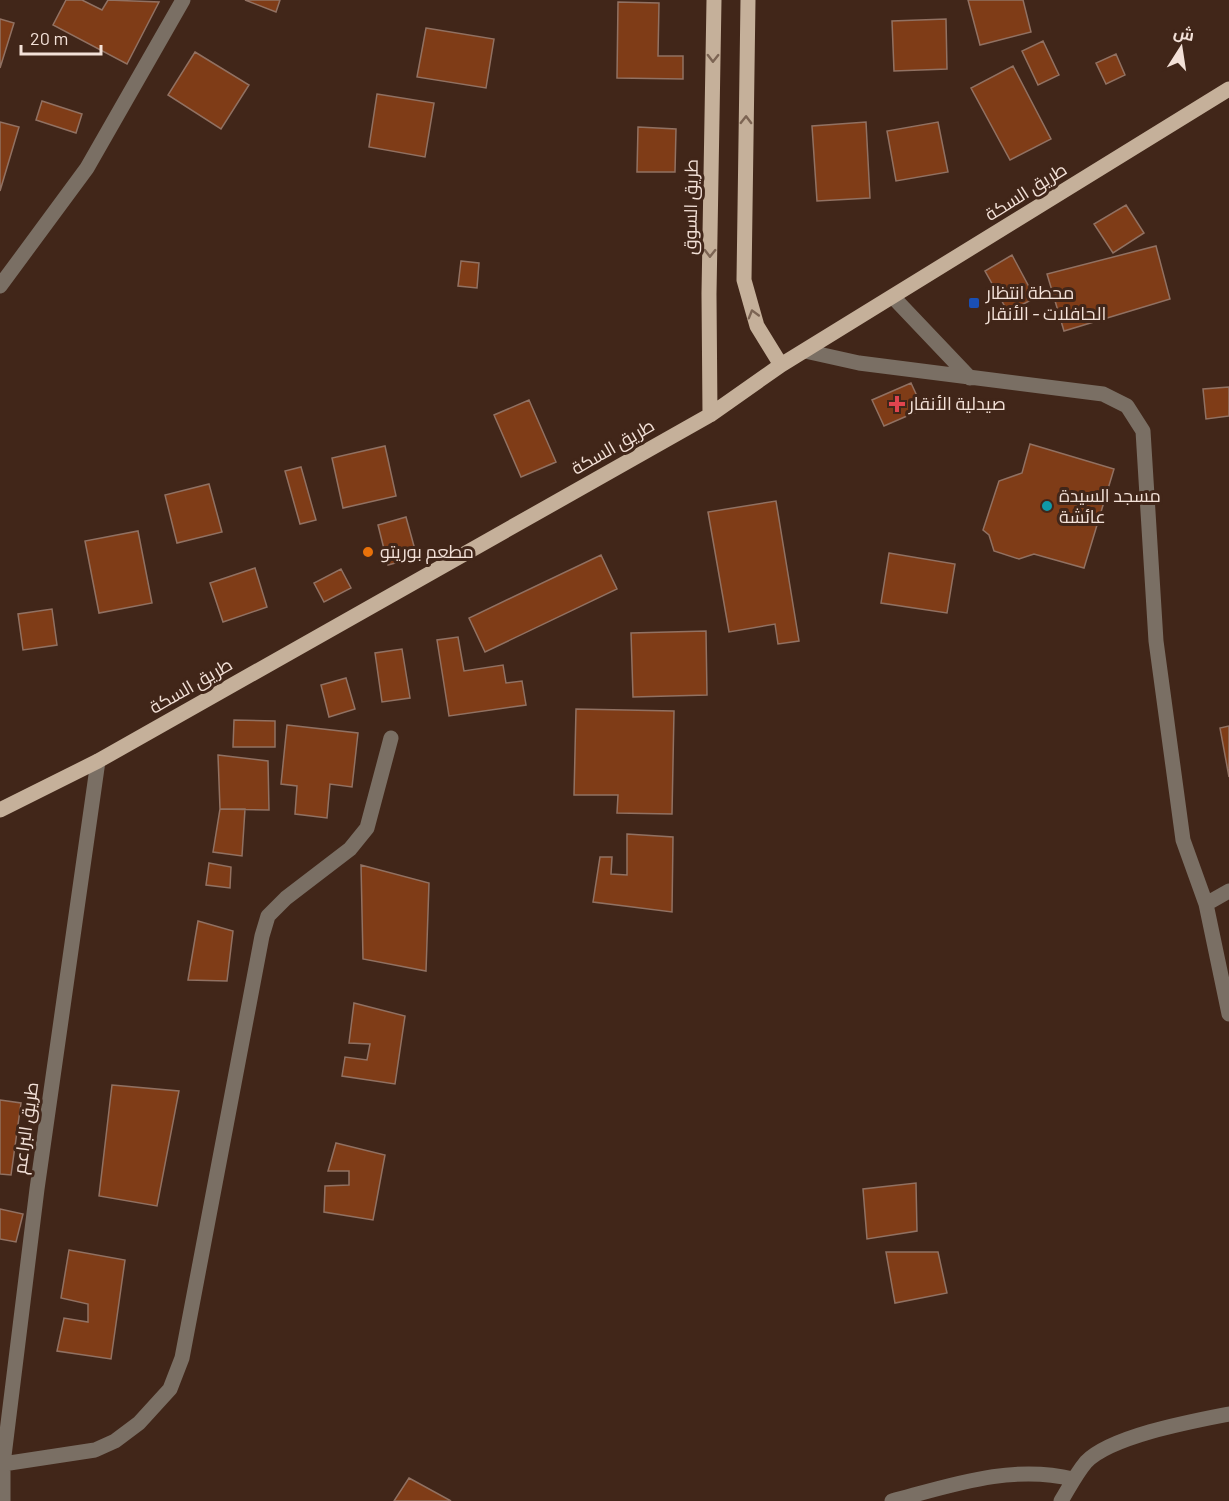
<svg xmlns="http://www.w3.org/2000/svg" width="1229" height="1501" font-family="Barlow,Cairo,sans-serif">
	<rect width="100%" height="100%" fill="#412619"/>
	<path fill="#7f3c17" stroke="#917162" stroke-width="1.5" d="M 66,0 L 82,0 L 102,10 L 108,0 L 159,2 L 127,64 L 53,25 Z
		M 245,0 L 280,0 L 276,12 Z
		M 968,0 L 1023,0 L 1031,32 L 980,45 Z
		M 618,2 L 659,3 L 658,56 L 683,56 L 683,79 L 617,78 Z
		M 0,19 L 14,23 L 0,68 Z
		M 946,19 L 947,69 L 894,71 L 892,21 Z
		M 426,28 L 494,39 L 486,88 L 417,77 Z
		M 1043,41 L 1059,75 L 1038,85 L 1022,51 Z
		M 195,52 L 249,85 L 221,129 L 168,95 Z
		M 1116,54 L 1125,75 L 1106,84 L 1096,63 Z
		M 1013,66 L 1051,139 L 1010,160 L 971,88 Z
		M 377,94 L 434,103 L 425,157 L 369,147 Z
		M 42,101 L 82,114 L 76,133 L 36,120 Z
		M 0,122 L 19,127 L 0,191 Z
		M 866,122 L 870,198 L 817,201 L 812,126 Z
		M 938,122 L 948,172 L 896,181 L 887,131 Z
		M 638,127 L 676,129 L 675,172 L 637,172 Z
		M 1126,205 L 1144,233 L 1113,253 L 1094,224 Z
		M 1156,246 L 1170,299 L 1064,331 L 1047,274 Z
		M 1012,255 L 1035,298 L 1008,312 L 985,271 Z
		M 461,261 L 479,263 L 477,288 L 458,286 Z
		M 911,383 L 923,409 L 884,426 L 872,400 Z
		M 1229,387 L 1229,416 L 1206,419 L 1203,389 Z
		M 529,400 L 556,462 L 521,477 L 494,415 Z
		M 1030,444 L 1114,469 L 1084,568 L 1034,554 L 1019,559 L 994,551 L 989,535 L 983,530 L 999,481 L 1022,473 Z
		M 385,446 L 396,496 L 343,508 L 332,458 Z
		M 301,467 L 316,520 L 300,524 L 285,471 Z
		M 209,484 L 222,532 L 177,543 L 165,495 Z
		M 776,501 L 799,641 L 778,644 L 775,624 L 729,632 L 708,512 Z
		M 406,517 L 417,557 L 388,565 L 378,525 Z
		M 138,531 L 152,603 L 99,613 L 85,541 Z
		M 889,553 L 955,564 L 947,613 L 881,603 Z
		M 601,555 L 617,589 L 485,652 L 469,618 Z
		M 255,568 L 267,607 L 223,622 L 210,583 Z
		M 341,569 L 351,588 L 324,602 L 314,583 Z
		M 52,609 L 57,645 L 23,650 L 18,614 Z
		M 706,631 L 707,695 L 633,697 L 631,633 Z
		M 458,637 L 464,671 L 503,665 L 506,683 L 522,681 L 526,705 L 449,716 L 437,640 Z
		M 402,649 L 410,698 L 382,702 L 375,653 Z
		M 346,678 L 355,709 L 329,717 L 321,685 Z
		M 576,709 L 674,711 L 672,814 L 617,813 L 618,795 L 574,795 Z
		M 234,720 L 275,721 L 275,747 L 233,747 Z
		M 287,725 L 358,733 L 352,787 L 330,784 L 327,818 L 295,814 L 297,786 L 281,784 Z
		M 1229,726 L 1229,777 L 1220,728 Z
		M 218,755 L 268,761 L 269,810 L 220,809 Z
		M 220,809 L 245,809 L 242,856 L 213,852 Z
		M 627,834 L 673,837 L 672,912 L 593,902 L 600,857 L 612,857 L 611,874 L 627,875 Z
		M 209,863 L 231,867 L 230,888 L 206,885 Z
		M 361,865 L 429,883 L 426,971 L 363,959 Z
		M 198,921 L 233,931 L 227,981 L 188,980 Z
		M 354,1003 L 405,1016 L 395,1084 L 342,1076 L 345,1057 L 367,1060 L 370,1044 L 349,1043 Z
		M 112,1085 L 179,1091 L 157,1206 L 99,1196 Z
		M 0,1100 L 21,1103 L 11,1175 L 0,1174 Z
		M 336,1143 L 385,1155 L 373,1220 L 324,1212 L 325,1186 L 349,1185 L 349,1171 L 328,1171 Z
		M 916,1183 L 917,1231 L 867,1239 L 863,1189 Z
		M 0,1209 L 23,1214 L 16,1242 L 0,1239 Z
		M 69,1250 L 125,1260 L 111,1359 L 57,1351 L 64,1318 L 88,1322 L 88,1304 L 61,1298 Z
		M 886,1252 L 938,1252 L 947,1293 L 895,1303 Z
		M 409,1478 L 451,1501 L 394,1501 Z"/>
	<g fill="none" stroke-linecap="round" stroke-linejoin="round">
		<path stroke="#7a6f64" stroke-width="15" d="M 0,286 L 87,168 L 183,0
			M 893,297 L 970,378
			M 805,351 L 859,363 L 1103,394 L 1127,406 L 1143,431 L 1156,641 L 1183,840 L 1206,904 L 1229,1014
			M 1206,904 L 1229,891
			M 3,1464 L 95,1450 L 115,1441 L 139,1423 L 170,1389 L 182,1358 L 262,936 L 268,916 L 286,898 L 350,849 L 367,828 L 391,738
			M 3,1501 L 3,1464 L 37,1189 L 98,761
			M 892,1501 C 952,1485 1012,1464 1073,1479
			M 1061,1501 C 1069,1488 1076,1474 1086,1462 C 1111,1436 1193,1421 1229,1414"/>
		<path stroke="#c5b09a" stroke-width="15" d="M 748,0 L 744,280 L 757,326 L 781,365
			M 710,415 L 709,294 L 714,0
			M 0,810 L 98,761 L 710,415 L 781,365 L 1229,89"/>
	</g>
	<defs><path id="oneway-chevron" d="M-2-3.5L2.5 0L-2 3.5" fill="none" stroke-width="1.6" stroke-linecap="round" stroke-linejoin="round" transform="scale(1.5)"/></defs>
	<g stroke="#7c6453">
		<use href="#oneway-chevron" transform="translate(713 58) rotate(91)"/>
		<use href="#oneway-chevron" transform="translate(746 120) rotate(-89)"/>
		<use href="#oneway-chevron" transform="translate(710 253) rotate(91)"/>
		<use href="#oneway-chevron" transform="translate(753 314) rotate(-106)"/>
	</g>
	<rect fill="#1a4fb4" stroke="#412619" stroke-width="2" x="968" y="297" width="12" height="12" rx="3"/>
	<path fill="#e0444e" stroke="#412619" stroke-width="2" d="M894 395h6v6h6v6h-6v6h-6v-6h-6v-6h6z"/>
	<circle fill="#0f9aa8" stroke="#412619" stroke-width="2" cx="1047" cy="506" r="6"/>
	<circle fill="#e8710a" stroke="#412619" stroke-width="2" cx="368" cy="552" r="6"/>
	<g text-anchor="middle" stroke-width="6" stroke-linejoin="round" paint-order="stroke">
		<g font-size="18" fill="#f3e1d8" stroke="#412619">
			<text transform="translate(1026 192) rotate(-32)" y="6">طريق السكة</text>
			<text transform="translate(691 207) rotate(-89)" y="6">طريق السوق</text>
			<text transform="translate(613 447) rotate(-30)" y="6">طريق السكة</text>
			<text transform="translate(191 686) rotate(-30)" y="6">طريق السكة</text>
			<text transform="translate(26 1128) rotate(-82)" y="6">طريق البراعم</text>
		</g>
		<g font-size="18" fill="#f3e1d8" stroke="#412619" text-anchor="start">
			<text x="986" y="299">محطة انتظار<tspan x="986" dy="21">الحافلات - الأنقار</tspan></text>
			<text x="909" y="410">صيدلية الأنقار</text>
			<text x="1059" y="502">مسجد السيدة<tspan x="1059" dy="21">عائشة</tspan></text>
			<text x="380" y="558">مطعم بوريتو</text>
		</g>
	</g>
	<g transform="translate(1181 48) rotate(12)" stroke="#412619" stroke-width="4.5" paint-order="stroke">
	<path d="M0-4.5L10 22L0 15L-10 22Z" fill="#f3e1d8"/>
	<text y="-9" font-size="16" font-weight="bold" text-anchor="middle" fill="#f3e1d8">ش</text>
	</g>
	<path d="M21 45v9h80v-9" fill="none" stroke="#f3e1d8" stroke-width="3"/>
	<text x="30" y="45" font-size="18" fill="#f3e1d8" stroke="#412619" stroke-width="4.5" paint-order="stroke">20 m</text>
</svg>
